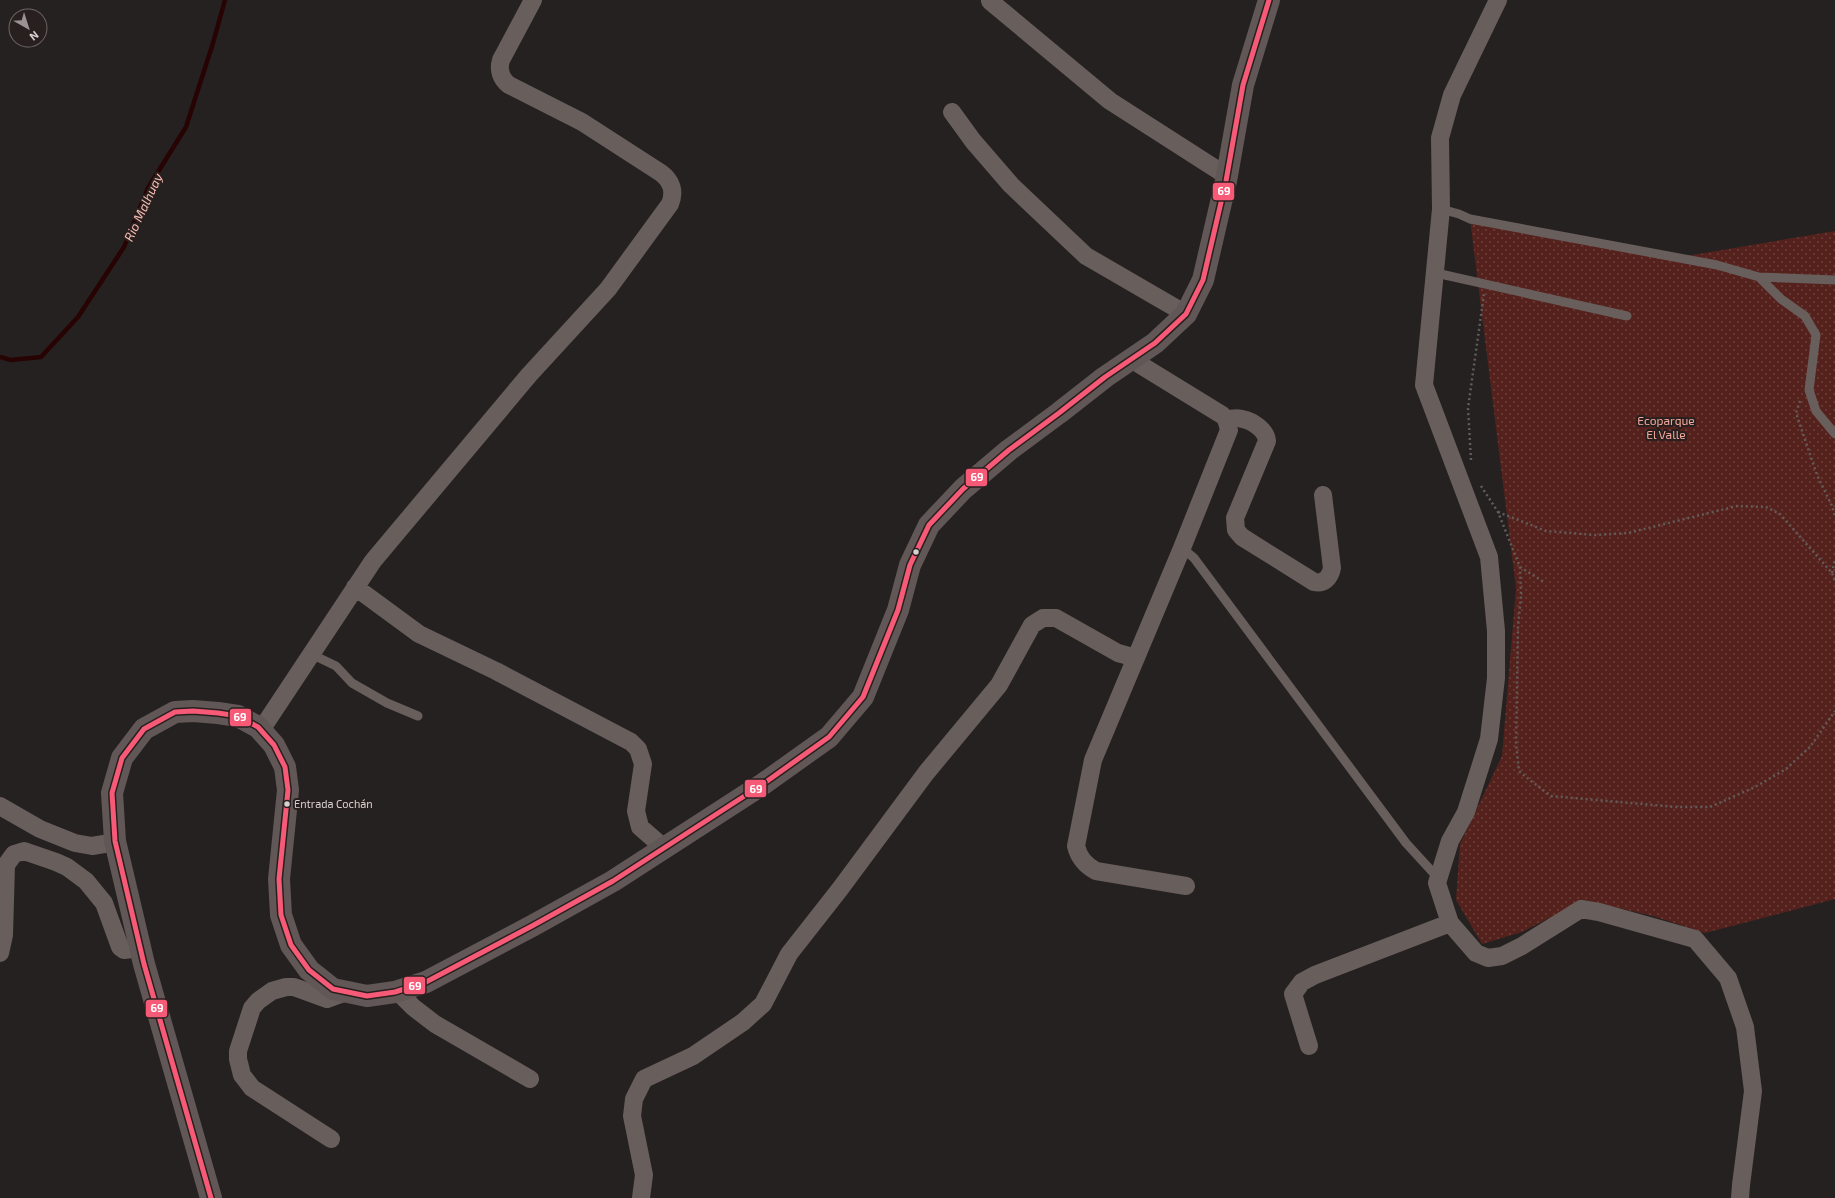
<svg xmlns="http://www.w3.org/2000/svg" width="1835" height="1198" font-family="'Exo 2',sans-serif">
	<defs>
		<pattern id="grass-dots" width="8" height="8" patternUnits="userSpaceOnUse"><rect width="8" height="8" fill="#55211c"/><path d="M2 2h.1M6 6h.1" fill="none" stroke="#6d403c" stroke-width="1.8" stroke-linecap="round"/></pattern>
	</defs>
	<rect width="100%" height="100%" fill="#252121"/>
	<path fill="url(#grass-dots)" d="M 1470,219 L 1675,258 L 1835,231 L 1835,899 L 1705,933 L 1653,916 L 1584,900 L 1522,932 L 1482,944 L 1456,900 L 1460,844 L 1502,756 L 1516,588 Z"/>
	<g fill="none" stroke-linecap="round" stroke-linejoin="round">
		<path stroke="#280303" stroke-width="4.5" d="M 0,357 L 11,360 L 41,357 L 78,317 L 124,247 L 148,188 L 186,127 L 213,43 L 225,0"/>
		<path stroke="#625c5b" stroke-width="2.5" stroke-dasharray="2 3" stroke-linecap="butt" d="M 1800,401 L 1796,413 L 1817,475 L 1832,506 L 1835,516
			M 1471,460 L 1468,408 L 1484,294
			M 1481,486 L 1498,512 L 1520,567 L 1521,596 L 1518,626 L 1516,744 L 1519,771 L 1531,781 L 1551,796 L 1676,807 L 1710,807 L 1755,787 L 1786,769 L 1810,747 L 1835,711
			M 1498,512 L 1546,531 L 1595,535 L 1628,533 L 1737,506 L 1766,507 L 1780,514 L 1832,573 L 1835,581
			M 1520,567 L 1544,582
			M 1832,573 L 1835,559"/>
		<path stroke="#685e5c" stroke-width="9" d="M 1441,209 L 1459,214 L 1470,219 L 1717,265 L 1759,277 L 1835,280
			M 1436,273 L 1627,316
			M 1759,277 L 1781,299 L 1805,316 L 1816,335 L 1809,390 L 1816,411 L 1835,434
			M 1182,548 L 1194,558 L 1406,843 L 1438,878
			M 311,654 L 336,666 L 352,683 L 387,703 L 418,716"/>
		<path stroke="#685e5c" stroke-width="18" d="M 1498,0 L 1452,95 L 1440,138 L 1441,209 L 1424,385 L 1489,557 L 1496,631 L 1496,678 L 1489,739 L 1466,812 L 1450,841 L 1437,883 L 1450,923 L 1476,953 L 1488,958 L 1502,956 L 1522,946 L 1581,909 L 1599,912 L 1695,939 L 1728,978 L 1745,1027 L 1753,1091 L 1741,1185 L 1740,1198
			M 990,1 L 1110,101 L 1227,176
			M 952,112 L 973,141 L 1011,185 L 1086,256 L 1186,314
			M 1135,357 L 1139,364 L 1222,415 L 1226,419 L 1229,430 L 1182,548 L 1093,760 L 1076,846 C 1079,858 1085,865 1096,871 L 1186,886
			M 1226,419 C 1231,419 1238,417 1242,419 C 1253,421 1266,430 1267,441 L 1235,518 L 1236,530 L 1242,537 L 1314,582 C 1324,584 1330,578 1332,568 L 1323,495
			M 355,587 L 419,634 L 496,671 L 631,742 L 638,749 L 643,764 L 636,811 L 640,827 L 664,848
			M 261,730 L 373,561 L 529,375 L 608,289 L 670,204 C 675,192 672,181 661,173 L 582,122 L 509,85 C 501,79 498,70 501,60 L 533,0
			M 0,806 L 40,829 L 75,843 L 92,846 L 116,842
			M 0,953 L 4,935 L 6,865 L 14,854 L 24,851 L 56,862 L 67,867 L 86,881 L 104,903 L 120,947 L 124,950 L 140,948
			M 398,992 L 413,1007 L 435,1024 L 530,1079
			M 1309,1046 L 1293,994 L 1302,982 L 1315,975 L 1450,923
			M 331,1139 L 252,1088 L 242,1075 L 238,1059 L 238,1051 L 252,1008 L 258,1001 L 272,991 L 286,987 L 294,987 L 327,999 L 346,992
			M 641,1198 L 644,1175 L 632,1116 L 634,1099 L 644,1079 L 693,1056 L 743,1022 L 763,1004 L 789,954 L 840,889 L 926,773 L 999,685 L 1032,625 L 1043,618 L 1056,618 L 1118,653 L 1136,658"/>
		<path stroke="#615756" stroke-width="22" d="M 211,1198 L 144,964 L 115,841 L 112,793 L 122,758 L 144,729 L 175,712 L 193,711 L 218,713 L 238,716 L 258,727 L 274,745 L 285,767 L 288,790 L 279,879 L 281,915 L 291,945 L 309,970 L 333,989 L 367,996 L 395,992 L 426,982 L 532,926 L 613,881 L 763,784 L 829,737 L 863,697 L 898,610 L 910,565 L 929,525 L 963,489 L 1009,450 L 1059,413 L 1105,377 L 1155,343 L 1186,314 L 1203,280 L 1226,181 L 1243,85 L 1269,0"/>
		<g stroke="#27201f" stroke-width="8">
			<path id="bus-1" d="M 211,1198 L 144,964 L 115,841 L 112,793 L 122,758 L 144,729 L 175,712 L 193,711 L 218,713 L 238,716 L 258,727 L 274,745 L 285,767 L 288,790 L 279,879 L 281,915 L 291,945 L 309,970 L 333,989 L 367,996 L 395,992 L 426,982 L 532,926 L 613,881 L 763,784 L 829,737 L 863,697 L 898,610 L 910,565 L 929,525 L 963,489 L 1009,450 L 1059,413 L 1105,377 L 1155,343 L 1186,314 L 1203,280 L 1226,181 L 1243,85 L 1269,0"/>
		</g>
		<use href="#bus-1" stroke="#f75a77" stroke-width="5"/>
	</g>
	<g fill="#d7d2d1" stroke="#27201f" stroke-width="1.5">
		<circle cx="916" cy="552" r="3.5"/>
		<circle cx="287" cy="804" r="3.5"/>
	</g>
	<g text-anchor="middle" stroke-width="4" stroke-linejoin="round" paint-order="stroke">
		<g font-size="11" fill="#d7d2d1" stroke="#27201f" text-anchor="start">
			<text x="294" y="808">Entrada Cochán</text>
		</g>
		<g font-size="12" fill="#f6a79b" stroke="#27201f">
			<text x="1666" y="425">Ecoparque<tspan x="1666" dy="14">El Valle</tspan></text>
		</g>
		<g font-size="13" font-style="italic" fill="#f9bcb3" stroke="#27201f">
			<text transform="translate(143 207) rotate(-65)" y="5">Rio Malhuay</text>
		</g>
	</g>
	<g stroke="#27201f" stroke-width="1.5">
		<rect x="1212" y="182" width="23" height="19" rx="4" fill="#f75a77"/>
		<rect x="965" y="468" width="23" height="19" rx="4" fill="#f75a77"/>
		<rect x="229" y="708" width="23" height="19" rx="4" fill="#f75a77"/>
		<rect x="744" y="779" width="23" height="19" rx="4" fill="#f75a77"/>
		<rect x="403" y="976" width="23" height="19" rx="4" fill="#f75a77"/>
		<rect x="145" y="999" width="23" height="19" rx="4" fill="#f75a77"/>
	</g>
	<g font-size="11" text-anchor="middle" font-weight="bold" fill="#fff">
		<text x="1224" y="195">69</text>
		<text x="977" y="481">69</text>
		<text x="240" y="721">69</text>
		<text x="756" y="793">69</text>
		<text x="415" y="990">69</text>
		<text x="157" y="1012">69</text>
	</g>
	<g transform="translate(28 28) rotate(141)"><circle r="19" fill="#27201f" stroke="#6d6766"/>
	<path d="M0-3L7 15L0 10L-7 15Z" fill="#999493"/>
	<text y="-6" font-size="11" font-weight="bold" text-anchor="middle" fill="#d7d2d1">N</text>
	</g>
</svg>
